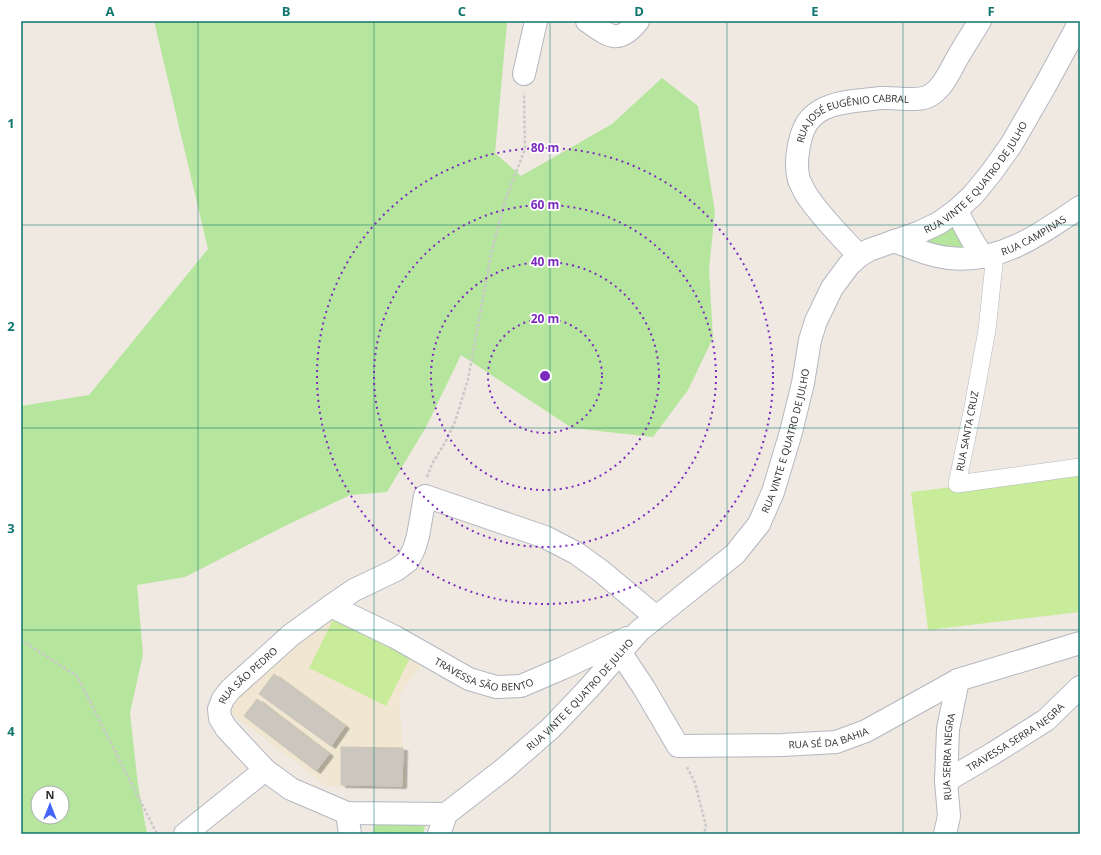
<svg xmlns="http://www.w3.org/2000/svg" width="1101" height="855" font-family="'Open Sans',sans-serif">
	<defs>
		<filter id="shadow"><feDropShadow dx="4.5" dy="2.5" stdDeviation="0" flood-color="#0004"/></filter>
	</defs>
	<rect width="100%" height="100%" fill="#efe9e1"/>
	<path fill="#f0e6d1" d="M 339,615 L 419,655 L 420,667 L 399,695 L 406,788 L 327,786 L 224,708 L 300,634 Z"/>
	<path fill="#b6e59e" fill-rule="evenodd" d="M 154,21 L 505,21 L 507,23 L 495,153 L 521,176 L 612,124 L 662,78 L 698,106 L 715,212 L 709,269 L 713,338 L 688,390 L 653,437 L 572,428 L 461,355 L 426,427 L 387,492 L 350,495 L 287,525 L 185,577 L 137,585 L 143,654 L 130,713 L 138,785 L 147,834 L 21,834 L 21,406 L 89,395 L 208,249 ZM 38,793 L 62,793 L 62,817 L 38,817 Z
		M 953,218 L 974,250 L 934,245 L 921,240 Z
		M 376,819 L 425,826 L 423,834 L 373,834 Z"/>
	<path fill="#c9ec9a" d="M 1080,472 L 1080,612 L 928,630 L 911,492 Z
		M 333,620 L 410,658 L 386,706 L 309,668 Z"/>
	<path fill="#cbc7bf" stroke="#cbc5ba" filter="url(#shadow)" d="M 274,674 L 345,726 L 331,746 L 259,694 Z
		M 257,699 L 329,754 L 316,771 L 244,716 Z
		M 341,747 L 403,748 L 402,786 L 341,785 Z"/>
	<g fill="none" stroke-linecap="round" stroke-linejoin="round">
		<g stroke="#b4b7c1" stroke-width="18">
			<path id="pedestrian" d="M 995,254 L 987,330 L 972,412 L 957,484 L 1080,467"/>
		</g>
		<g stroke="#b4b7c1" stroke-width="24">
			<g id="minor">
				<path d="M 587,21 C 609,36 618,46 638,21"/>
				<path d="M 524,74 L 536,21"/>
				<path d="M 957,210 C 964,227 973,242 983,257"/>
				<path id="s1" d="M 894,241 C 912,248 930,256 949,258 C 999,264 1041,234 1080,207"/>
				<path id="s2" d="M 859,256 C 842,237 819,215 806,194 C 804,190 801,185 799,180 C 794,163 799,129 812,117 C 823,106 839,103 854,101 C 863,100 872,99 881,98 C 894,97 919,102 929,96 C 944,88 951,68 959,55 C 966,43 973,32 980,21"/>
				<path id="s3" d="M 331,606 L 395,637 L 469,679 L 496,687 L 521,686 L 563,668 L 627,638"/>
				<path id="s4" d="M 614,645 L 620,652 L 644,688 L 678,746 L 782,745 L 836,742 L 866,731 L 958,680 L 1080,643"/>
				<path id="s5" d="M 946,781 L 992,754 L 1046,720 L 1080,687"/>
				<path d="M 347,813 L 350,834"/>
				<path id="s6" d="M 446,814 L 347,813 L 291,789 L 265,770 L 226,728 L 220,718 L 219,709 L 223,699 L 230,690 L 291,635 L 331,606 L 354,590 L 396,570 L 408,561 L 414,549 L 418,536 L 425,496 L 545,537 L 576,553 L 601,571 L 656,617"/>
				<path d="M 185,834 L 265,770"/>
				<path id="s7" d="M 439,834 L 446,814 L 504,769 L 551,728 L 589,688 L 639,631 L 735,554 L 759,524 L 773,492 L 791,432 L 803,383 L 810,340 L 816,321 L 832,288 L 849,265 L 859,256 L 869,250 L 920,232 L 939,223 L 957,210 L 973,195 L 991,173 L 1011,145 L 1045,86 L 1076,29 L 1078,21"/>
				<path id="s8" d="M 945,834 L 949,816 L 946,781 L 948,729 L 958,680"/>
			</g>
		</g>
		<path stroke="#c9c9c9" stroke-width="2.5" stroke-dasharray="3 2" stroke-linecap="butt" d="M 427,477 L 432,464 L 446,441 L 455,422 L 468,379 L 491,254 L 505,201 L 525,149 L 524,93
			M 21,640 L 77,676 L 157,834
			M 687,767 L 695,783 L 706,826 L 704,834"/>
		<use href="#pedestrian" stroke="#fff" stroke-width="17"/>
		<use href="#minor" stroke="#fff" stroke-width="22"/>
	</g>
	<path fill="none" stroke="#0f766e" stroke-width="1" stroke-opacity="0.55" d="M 198,21 L 198,834M 374,21 L 374,834M 550,21 L 550,834M 727,21 L 727,834M 903,21 L 903,834M 21,225 L 1080,225M 21,428 L 1080,428M 21,630 L 1080,630"/>
	<g fill="none" stroke="#7b2cbf" stroke-width="2" stroke-dasharray="2 4">
		<circle cx="545" cy="376" r="57"/>
		<circle cx="545" cy="376" r="114"/>
		<circle cx="545" cy="376" r="171"/>
		<circle cx="545" cy="376" r="228"/>
	</g>
	<g text-anchor="middle" stroke-width="3.5" stroke-linejoin="round" paint-order="stroke">
		<g font-size="10" fill="#2e2e2e" stroke="#fff">
			<text dy="4" stroke="none"><textPath href="#s2" startOffset="200">RUA JOSÉ EUGÊNIO CABRAL</textPath></text>
			<text dy="4" stroke="none"><textPath href="#s7" startOffset="885">RUA VINTE E QUATRO DE JULHO</textPath></text>
			<text dy="4" stroke="none"><textPath href="#s1" startOffset="147">RUA CAMPINAS</textPath></text>
			<text transform="translate(967 431) rotate(-79)" y="4">RUA SANTA CRUZ</text>
			<text dy="4" stroke="none"><textPath href="#s7" startOffset="537">RUA VINTE E QUATRO DE JULHO</textPath></text>
			<text dy="4" stroke="none"><textPath href="#s3" startOffset="170">TRAVESSA SÃO BENTO</textPath></text>
			<text dy="4" stroke="none"><textPath href="#s6" startOffset="315">RUA SÃO PEDRO</textPath></text>
			<text dy="4" stroke="none"><textPath href="#s7" startOffset="201">RUA VINTE E QUATRO DE JULHO</textPath></text>
			<text dy="4" stroke="none"><textPath href="#s4" startOffset="271">RUA SÉ DA BAHIA</textPath></text>
			<text dy="4" stroke="none"><textPath href="#s5" startOffset="82">TRAVESSA SERRA NEGRA</textPath></text>
			<text dy="4" stroke="none"><textPath href="#s8" startOffset="78">RUA SERRA NEGRA</textPath></text>
		</g>
	</g>
	<circle cx="545" cy="376" r="6" fill="#7b2cbf" stroke="#fff" stroke-width="2"/>
	<g font-size="12" text-anchor="middle" font-weight="bold" fill="#7b2cbf" stroke="#fff" stroke-width="3.5" stroke-linejoin="round" paint-order="stroke">
		<text x="545" y="152">80 m</text>
		<text x="545" y="209">60 m</text>
		<text x="545" y="266">40 m</text>
		<text x="545" y="323">20 m</text>
	</g>
	<rect width="1101" height="855" fill="none" stroke="#ffffff" stroke-width="44"/>
	<g transform="translate(50 805)"><circle r="19" fill="#ffffff" stroke="#ababab"/>
	<path d="M0-3L7 15L0 10L-7 15Z" fill="#4264fb"/>
	<text y="-6" font-size="11" font-weight="bold" text-anchor="middle" fill="#2e2e2e">N</text>
	</g>
	<rect x="22" y="22" width="1057" height="811" fill="none" stroke="#0f766e" stroke-width="1.5"/>
	<g font-size="13" text-anchor="middle" font-weight="bold" fill="#0f766e">
		<text x="110" y="16">A</text>
		<text x="286" y="16">B</text>
		<text x="462" y="16">C</text>
		<text x="639" y="16">D</text>
		<text x="815" y="16">E</text>
		<text x="991" y="16">F</text>
		<text x="11" y="128">1</text>
		<text x="11" y="331">2</text>
		<text x="11" y="533">3</text>
		<text x="11" y="736">4</text>
	</g>
</svg>
